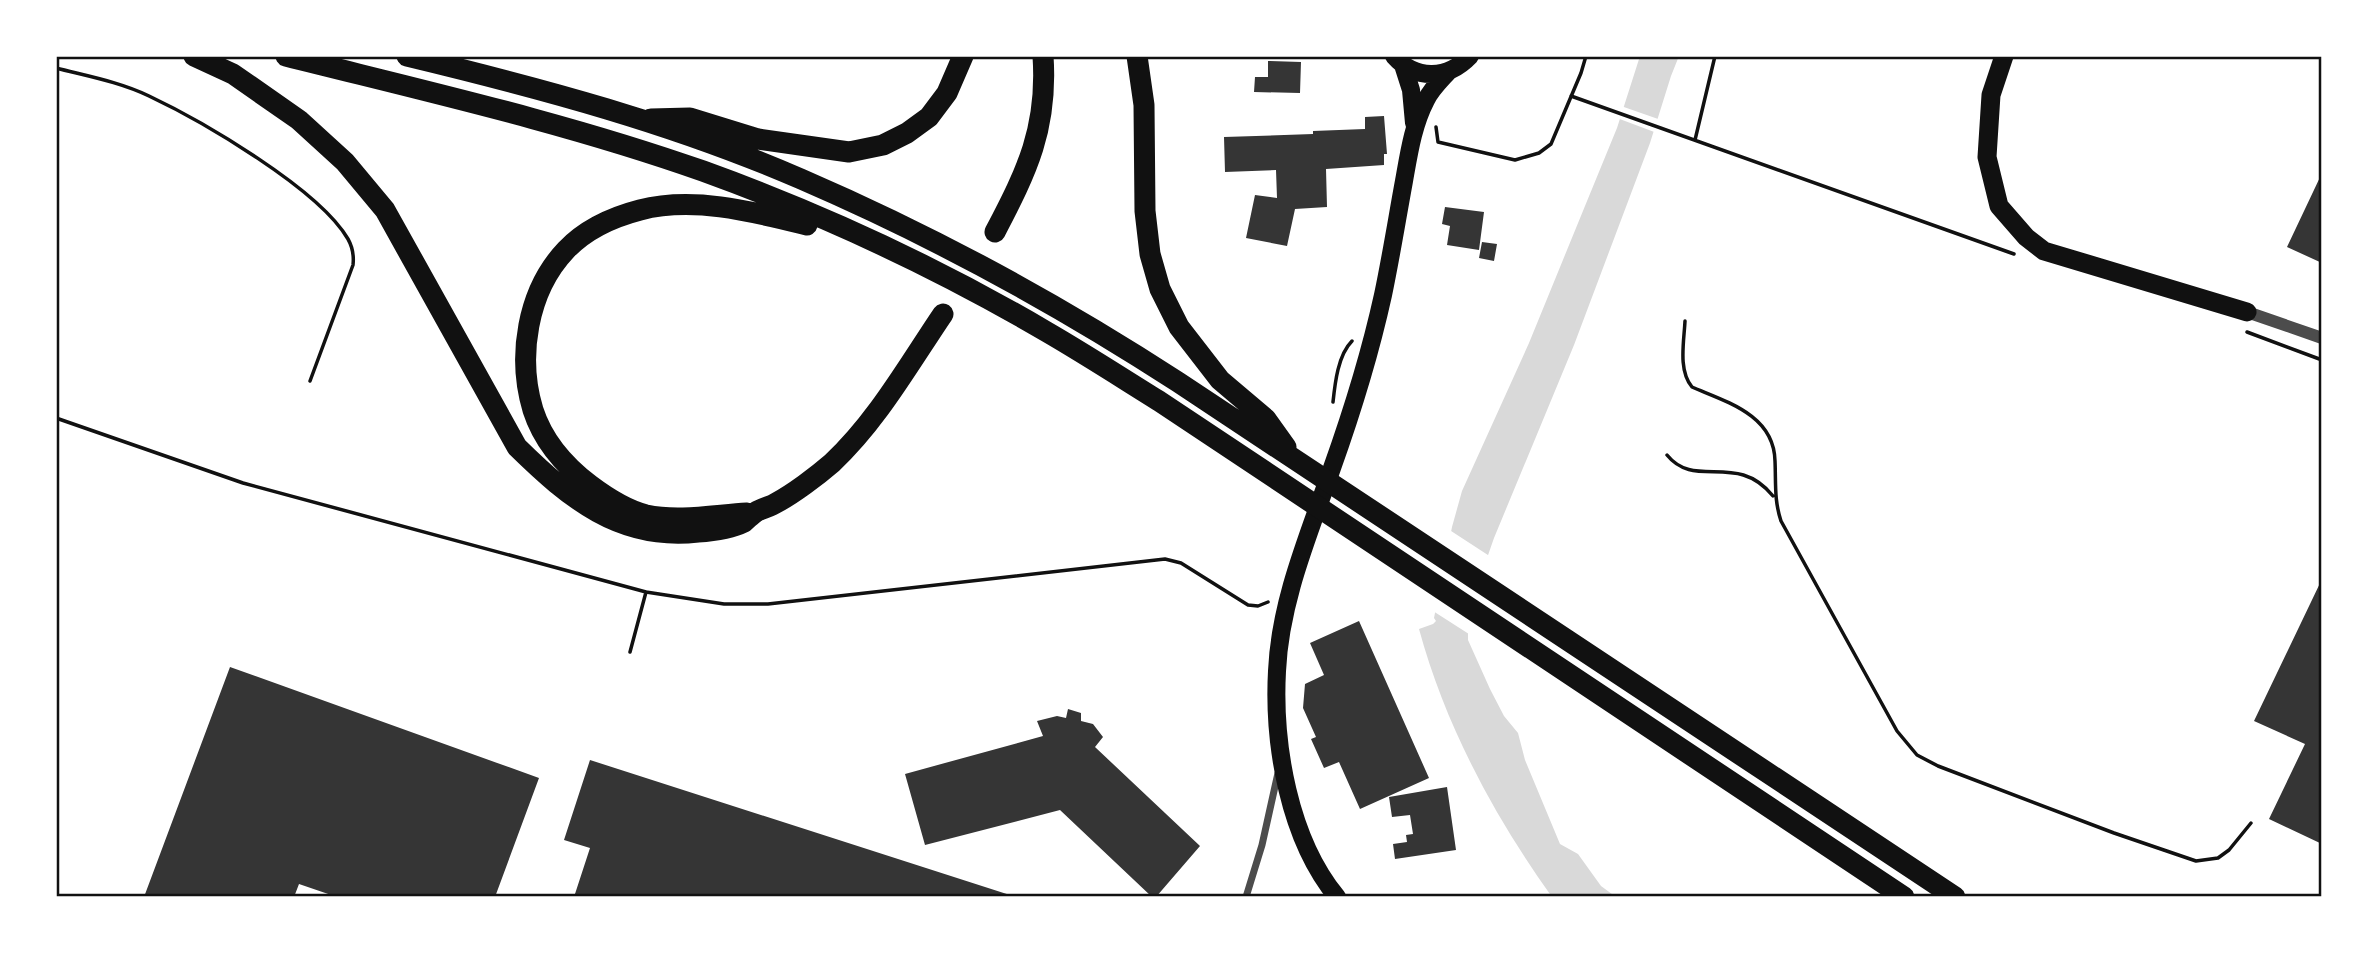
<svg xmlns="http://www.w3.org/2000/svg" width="2378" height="953" font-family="'Archivo Narrow',sans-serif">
	<rect width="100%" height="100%" fill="#fff"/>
	<path fill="#d9d9d9" d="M 1640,56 L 1679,56 L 1671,76 L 1650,143 L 1574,345 L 1494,538 L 1472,601 L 1468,625 L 1468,640 L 1490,689 L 1504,716 L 1518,733 L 1525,760 L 1560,844 L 1578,854 L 1601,886 L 1616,897 L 1552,897 C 1494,816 1445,725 1419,629 L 1433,624 L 1436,621 L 1434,618 L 1452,527 L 1462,491 L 1529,343 L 1585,206 L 1617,128 Z"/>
	<path fill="#fff" d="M 1621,106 L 1661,120 L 1657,133 L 1617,118 Z
		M 1448,529 L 1491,557 L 1476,602 L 1471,625 L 1472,636 L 1433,611 Z"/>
	<path fill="#353535" d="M 1268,61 L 1301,62 L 1300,93 L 1254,92 L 1255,77 L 1268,77 Z
		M 1384,116 L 1387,154 L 1384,154 L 1384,165 L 1326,169 L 1327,207 L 1295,209 L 1287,246 L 1246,238 L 1255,195 L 1277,198 L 1276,170 L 1225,172 L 1224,137 L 1313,134 L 1313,131 L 1365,129 L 1365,117 Z
		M 2322,173 L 2322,263 L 2287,247 Z
		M 1445,207 L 1484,212 L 1479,250 L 1447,245 L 1450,226 L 1442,224 Z
		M 1482,242 L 1497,244 L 1494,261 L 1479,258 Z
		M 2322,579 L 2322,844 L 2269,819 L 2305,744 L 2254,721 Z
		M 1359,621 L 1429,778 L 1360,809 L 1339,762 L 1324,768 L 1311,739 L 1316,737 L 1303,708 L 1305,684 L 1324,675 L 1310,643 Z
		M 230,667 L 539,778 L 495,897 L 337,897 L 299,884 L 294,897 L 144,897 Z
		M 1068,709 L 1081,713 L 1081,721 L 1093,724 L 1103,737 L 1095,747 L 1200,846 L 1156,897 L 1152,897 L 1060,810 L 925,845 L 905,774 L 1043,736 L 1037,721 L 1057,716 L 1066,718 Z
		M 590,760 L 1013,896 L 1013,897 L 574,897 L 590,848 L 564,840 Z
		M 1447,787 L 1456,850 L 1395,859 L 1393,844 L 1407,842 L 1406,835 L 1413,834 L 1410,815 L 1392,817 L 1389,797 Z"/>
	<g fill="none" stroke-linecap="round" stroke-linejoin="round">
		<path stroke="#111" stroke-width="3.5" d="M 56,68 C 87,76 120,82 149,96 C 202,121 319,189 348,239 C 353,248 354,256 353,265 L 310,381
			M 1571,96 L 2014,254
			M 1436,127 L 1438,142 L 1515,160 L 1539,153 L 1551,144 L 1581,73 L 1586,56
			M 1695,140 L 1715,56
			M 1685,321 C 1684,342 1678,370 1692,387 C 1727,402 1774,415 1775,461 C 1776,483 1774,500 1781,521 L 1897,731 L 1917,755 L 1938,766 L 2114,833 L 2196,861 L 2218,858 L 2229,850 L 2251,823
			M 2247,332 L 2322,360
			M 1333,402 C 1335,383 1338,355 1352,341
			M 56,418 L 243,483 L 646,592
			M 1667,455 C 1695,490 1737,451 1773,496
			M 630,652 L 646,592 L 724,604 L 768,604 L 1165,559 L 1181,563 L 1248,605 L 1258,606 L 1268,602"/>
		<path stroke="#4c4c4c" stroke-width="7" d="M 1246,897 L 1262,845 L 1278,773"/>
		<path stroke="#4c4c4c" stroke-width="12" d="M 2247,312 L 2322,338"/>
		<path stroke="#111" stroke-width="18" d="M 1394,56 C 1416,81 1448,79 1470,56
			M 1403,65 L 1411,90 L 1414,123
			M 1337,897 C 1289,839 1273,745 1277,671 C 1280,601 1309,534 1332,468 C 1352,412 1370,354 1383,295 C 1391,257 1397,219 1404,181 C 1409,153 1413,125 1426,100 C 1432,88 1441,80 1449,71"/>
		<path stroke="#111" stroke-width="19" d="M 2004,56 L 1991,95 L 1987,157 L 1999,206 L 2026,237 L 2044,251 L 2247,312"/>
		<path stroke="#111" stroke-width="21" d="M 194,56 L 233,74 L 299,120 L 345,162 L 385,210 L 517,447 C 569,498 620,541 698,532 C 713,531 730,529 744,522 C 748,519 752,514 756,512 C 762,508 770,507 776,503 C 793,494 817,476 832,463 C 877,421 909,364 943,314
			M 286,56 C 425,91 567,123 703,171 C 822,214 938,268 1047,332 C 1085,354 1122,378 1159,401 L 1904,897
			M 407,56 C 540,88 675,124 801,179 C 933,236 1058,304 1178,382 L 1955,897
			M 1137,56 L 1144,105 L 1145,211 L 1150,254 L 1160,289 L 1179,327 L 1220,380 L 1266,419 L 1286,447
			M 651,119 L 690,118 L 758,139 L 849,152 L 883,145 L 907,133 L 929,117 L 947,93 L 963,56
			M 995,232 C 1027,171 1048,128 1043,56
			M 747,513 C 714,515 678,522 646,515 C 626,510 606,497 590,485 C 565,466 543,441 533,410 C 517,357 527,291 566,250 C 585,230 613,217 640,210 C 694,196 754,212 807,225"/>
	</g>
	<rect width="2378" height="953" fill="none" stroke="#ffffff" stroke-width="116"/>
	<rect x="58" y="58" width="2262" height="837" fill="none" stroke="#111" stroke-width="2.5"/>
</svg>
